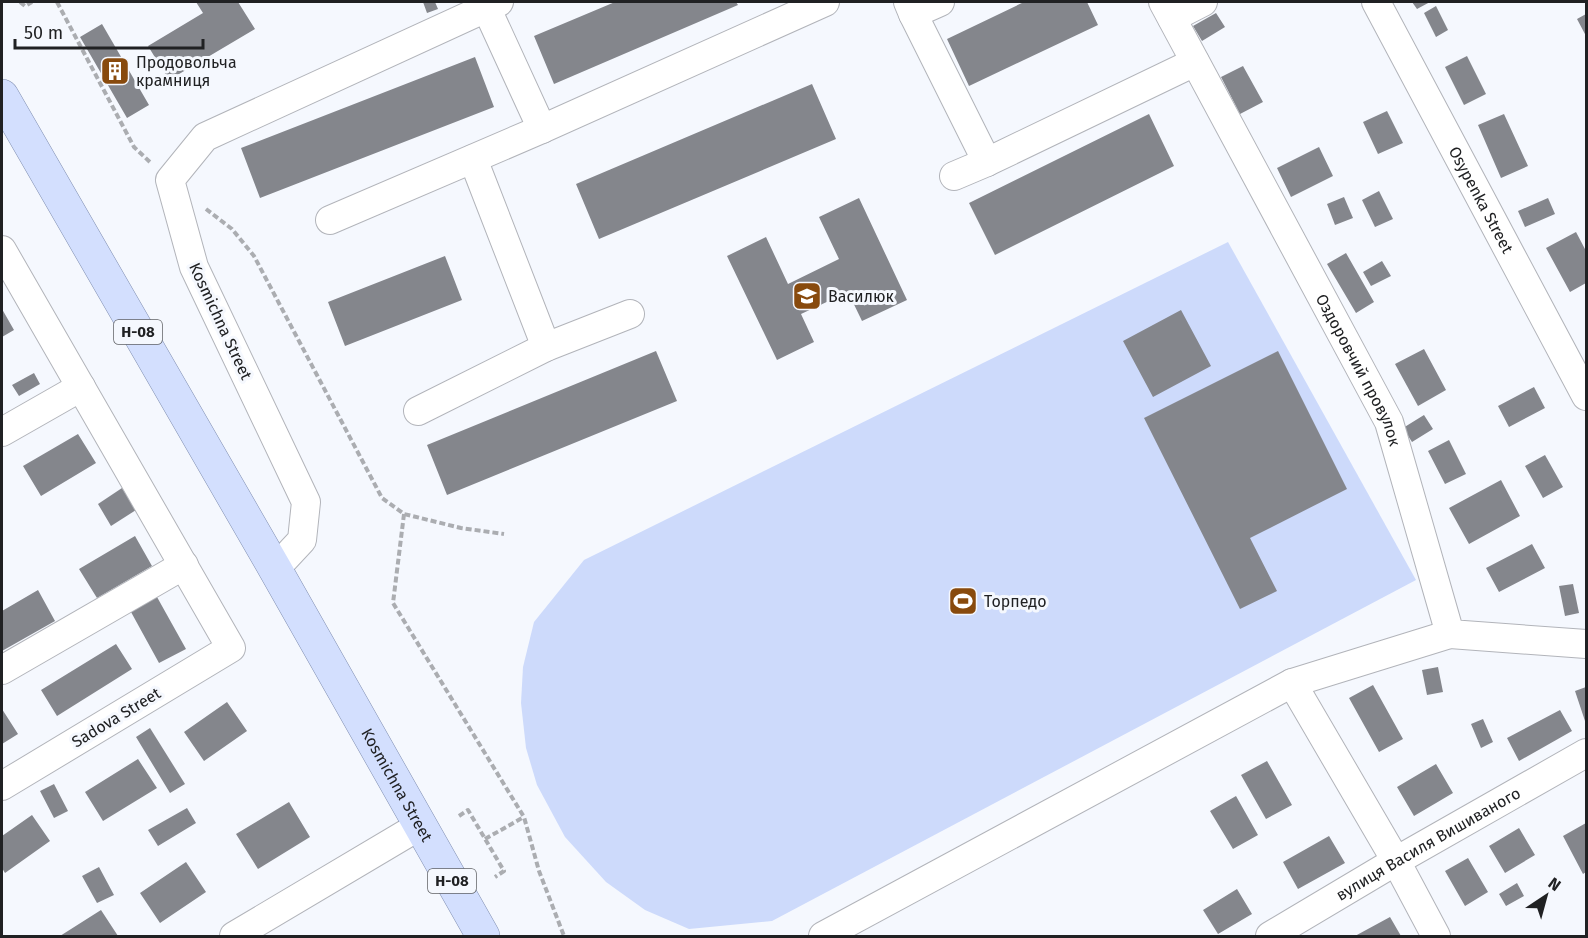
<svg xmlns="http://www.w3.org/2000/svg" width="1588" height="938" font-family="'Fira Sans',sans-serif">
	<rect width="100%" height="100%" fill="#f5f8fe"/>
	<path fill="#cddafb" d="M 1228,242 L 1416,580 L 772,921 L 689,929 L 645,910 L 606,882 L 565,837 L 537,785 L 526,748 L 521,703 L 523,667 L 534,622 L 584,560 Z"/>
	<path fill="#84868c" d="M 196,2 L 238,2 L 255,29 L 169,80 L 148,46 L 203,13 Z
		M 423,2 L 435,2 L 438,9 L 427,13 Z
		M 615,2 L 736,2 L 738,5 L 554,84 L 534,36 Z
		M 1024,2 L 1087,2 L 1098,25 L 969,86 L 947,39 Z
		M 1412,2 L 1430,2 L 1417,9 Z
		M 1436,6 L 1448,30 L 1436,37 L 1424,13 Z
		M 1216,13 L 1225,27 L 1202,41 L 1193,26 Z
		M 1586,14 L 1586,36 L 1577,19 Z
		M 102,24 L 149,105 L 127,118 L 80,37 Z
		M 1467,56 L 1486,94 L 1464,105 L 1445,67 Z
		M 475,57 L 494,107 L 260,198 L 241,148 Z
		M 1243,66 L 1263,102 L 1240,114 L 1221,77 Z
		M 812,84 L 836,139 L 599,239 L 576,184 Z
		M 1387,111 L 1403,143 L 1378,154 L 1363,122 Z
		M 1149,114 L 1174,166 L 995,255 L 969,203 Z
		M 1504,114 L 1528,166 L 1501,178 L 1478,125 Z
		M 1319,147 L 1333,176 L 1291,197 L 1277,168 Z
		M 1379,191 L 1393,219 L 1375,227 L 1362,200 Z
		M 1344,197 L 1353,218 L 1335,225 L 1327,204 Z
		M 859,198 L 907,300 L 862,321 L 848,292 L 801,314 L 814,342 L 777,360 L 727,256 L 766,237 L 788,284 L 839,259 L 819,217 Z
		M 1548,198 L 1555,214 L 1525,227 L 1518,211 Z
		M 1576,232 L 1586,251 L 1586,283 L 1570,292 L 1546,248 Z
		M 1346,253 L 1374,302 L 1356,313 L 1327,264 Z
		M 445,256 L 462,300 L 345,346 L 328,302 Z
		M 1382,261 L 1391,276 L 1371,286 L 1363,272 Z
		M 2,309 L 14,330 L 2,337 Z
		M 1181,310 L 1211,366 L 1153,397 L 1123,341 Z
		M 1424,349 L 1446,390 L 1418,406 L 1395,364 Z
		M 656,351 L 677,401 L 447,495 L 427,445 Z
		M 1278,351 L 1347,489 L 1250,538 L 1277,591 L 1240,609 L 1144,418 Z
		M 34,373 L 40,384 L 19,396 L 12,385 Z
		M 1534,387 L 1545,408 L 1509,427 L 1498,406 Z
		M 1424,415 L 1433,429 L 1412,442 L 1403,428 Z
		M 78,434 L 96,463 L 41,496 L 23,466 Z
		M 1449,440 L 1466,474 L 1445,484 L 1428,451 Z
		M 1545,455 L 1563,487 L 1543,498 L 1525,466 Z
		M 1501,480 L 1520,516 L 1469,544 L 1449,508 Z
		M 122,488 L 136,510 L 111,526 L 98,504 Z
		M 135,536 L 152,566 L 97,598 L 79,569 Z
		M 1532,544 L 1545,568 L 1499,592 L 1486,568 Z
		M 1573,584 L 1579,613 L 1565,616 L 1559,586 Z
		M 38,590 L 55,621 L 2,651 L 2,611 Z
		M 157,597 L 186,649 L 159,663 L 131,612 Z
		M 116,644 L 132,669 L 57,716 L 41,690 Z
		M 1438,667 L 1443,692 L 1427,695 L 1422,670 Z
		M 1373,685 L 1403,739 L 1379,752 L 1349,698 Z
		M 1586,687 L 1586,724 L 1575,691 Z
		M 227,702 L 247,731 L 204,761 L 184,732 Z
		M 2,709 L 18,734 L 2,744 Z
		M 1560,710 L 1572,731 L 1519,761 L 1507,738 Z
		M 1483,719 L 1493,742 L 1481,748 L 1471,724 Z
		M 150,728 L 185,784 L 170,793 L 136,737 Z
		M 138,759 L 157,788 L 103,821 L 85,792 Z
		M 1267,761 L 1292,805 L 1266,819 L 1241,775 Z
		M 1436,764 L 1453,793 L 1414,816 L 1397,787 Z
		M 54,784 L 68,811 L 54,818 L 40,791 Z
		M 1236,796 L 1258,835 L 1233,849 L 1210,811 Z
		M 289,802 L 310,837 L 258,869 L 236,834 Z
		M 187,808 L 196,823 L 158,846 L 148,830 Z
		M 32,815 L 50,841 L 5,873 L 2,868 L 2,836 Z
		M 1586,823 L 1586,872 L 1583,874 L 1563,836 Z
		M 1519,828 L 1535,855 L 1505,873 L 1489,846 Z
		M 1329,836 L 1345,863 L 1298,889 L 1283,862 Z
		M 1468,858 L 1488,892 L 1465,906 L 1445,871 Z
		M 186,862 L 206,892 L 160,923 L 140,893 Z
		M 99,867 L 114,895 L 97,903 L 82,876 Z
		M 1517,883 L 1524,896 L 1506,906 L 1499,894 Z
		M 1237,889 L 1252,914 L 1218,934 L 1203,910 Z
		M 101,910 L 118,936 L 60,936 Z
		M 1390,917 L 1401,936 L 1355,936 Z"/>
	<g fill="none" stroke-linecap="round" stroke-linejoin="round">
		<g stroke="#b2b4ba" stroke-width="30">
			<g id="minor">
				<path d="M 908,2 L 913,14 L 940,2"/>
				<path id="s1" d="M 1163,2 L 1389,422 L 1450,634 L 1586,644"/>
				<path id="s2" d="M 1376,2 L 1586,396"/>
				<path d="M 486,7 L 542,129"/>
				<path d="M 913,14 L 987,162"/>
				<path d="M 1172,18 L 1203,2"/>
				<path d="M 473,159 L 546,347"/>
				<path d="M 954,176 L 987,162 L 1195,62"/>
				<path d="M 330,220 L 542,129 L 825,2"/>
				<path d="M 2,250 L 231,648 L 2,786"/>
				<path d="M 418,411 L 546,347 L 630,314"/>
				<path d="M 2,432 L 81,387"/>
				<path d="M 275,569 L 302,540 L 306,502 L 194,267 L 170,180 L 205,137 L 499,2"/>
				<path d="M 2,670 L 184,565"/>
				<path d="M 1292,683 L 1396,861 L 1436,936"/>
				<path d="M 234,936 L 421,825"/>
				<path d="M 823,936 L 1292,683 L 1450,634"/>
				<path id="s3" d="M 1270,936 L 1396,861 L 1586,753"/>
			</g>
		</g>
		<g stroke="#818fb1" stroke-width="34">
			<g id="major">
				<path id="s4" d="M 2,96 L 275,569 L 483,936"/>
			</g>
		</g>
		<path stroke="#abadb1" stroke-width="4" stroke-dasharray="6 3" stroke-linecap="butt" d="M 20,2 L 25,6 L 32,2
			M 57,2 L 134,147 L 152,164
			M 206,209 L 232,229 L 254,256 L 382,498 L 404,514 L 461,528 L 504,534
			M 404,514 L 393,603 L 524,817 L 539,871 L 564,936
			M 459,816 L 468,810 L 504,871 L 495,877
			M 485,839 L 524,817"/>
		<use href="#minor" stroke="#fff" stroke-width="28"/>
		<use href="#major" stroke="#d3dffe" stroke-width="33"/>
	</g>
	<defs>
		<g id="building-square" transform="scale(1.5)"><rect x="-9" y="-9" width="18" height="18" rx="4" fill="#884a0d" stroke="#f5f8fe"/><path d="M-4-6H4V6H1V3H-1V6H-4ZM-2.5-4.3h1.7v1.8h-1.7ZM.8-4.3h1.7v1.8H.8ZM-2.5-1h1.7V.8h-1.7ZM.8-1h1.7V.8H.8Z" fill="#fff"/></g>
		<g id="school-square" transform="scale(1.5)"><rect x="-9" y="-9" width="18" height="18" rx="4" fill="#884a0d" stroke="#f5f8fe"/><path d="M0-5L7-2L0 1L-7-2ZM-4 1L0 2.5L4 1V4Q0 6-4 4Z" fill="#fff"/></g>
		<g id="stadium-square" transform="scale(1.5)"><rect x="-9" y="-9" width="18" height="18" rx="4" fill="#884a0d" stroke="#f5f8fe"/><path d="M0-5a6.5 5 0 1 0 0 10a6.5 5 0 1 0 0-10ZM-3.5-1.8h7v3.6h-7Z" fill="#fff"/></g>
	</defs>
	<g fill-rule="evenodd">
		<use href="#building-square" x="115" y="71"/>
		<use href="#school-square" x="807" y="296"/>
		<use href="#stadium-square" x="963" y="601"/>
	</g>
	<g text-anchor="middle" stroke-width="6" stroke-linejoin="round" paint-order="stroke">
		<g fill="#f5f8fe" stroke="#606265" stroke-width="1.5">
			<rect x="114" y="320" width="48" height="24" rx="4.5"/>
			<rect x="428" y="869" width="48" height="24" rx="4.5"/>
		</g>
		<g font-size="15" font-weight="bold" fill="#202123">
			<text x="138" y="337">Н-08</text>
			<text x="452" y="886">Н-08</text>
		</g>
		<g font-size="16" fill="#202123" stroke="#f5f8fe" text-anchor="start">
			<text x="136" y="68">Продовольча<tspan x="136" dy="18">крамниця</tspan></text>
			<text x="828" y="302">Василюк</text>
			<text x="984" y="607">Торпедо</text>
		</g>
		<g font-size="16" fill="#202123" stroke="#f5f8fe">
			<text dy="6" stroke="none"><textPath href="#s2" startOffset="224">Osypenka Street</textPath></text>
			<text transform="translate(221 321) rotate(65)" y="6">Kosmichna Street</text>
			<text dy="6" stroke="none"><textPath href="#s1" startOffset="417">Оздоровчий провулок</textPath></text>
			<text transform="translate(116 717) rotate(-31)" y="6">Sadova Street</text>
			<text dy="6" stroke="none"><textPath href="#s4" startOffset="794">Kosmichna Street</textPath></text>
			<text dy="6" stroke="none"><textPath href="#s3" startOffset="183">вулиця Василя Вишиваного</textPath></text>
		</g>
	</g>
	<rect width="1588" height="938" fill="none" stroke="#202123" stroke-width="6"/>
	<g transform="translate(1546 896) rotate(36)" stroke="#f5f8fe" stroke-width="4.5" paint-order="stroke">
	<path d="M0-4.5L10 22L0 15L-10 22Z" fill="#202123"/>
	<text y="-9" font-size="16" font-weight="bold" text-anchor="middle" fill="#202123">N</text>
	</g>
	<path d="M15 39v9h188v-9" fill="none" stroke="#202123" stroke-width="3"/>
	<text x="24" y="39" font-size="18" fill="#202123" stroke="#f5f8fe" stroke-width="4.5" paint-order="stroke">50 m</text>
</svg>
